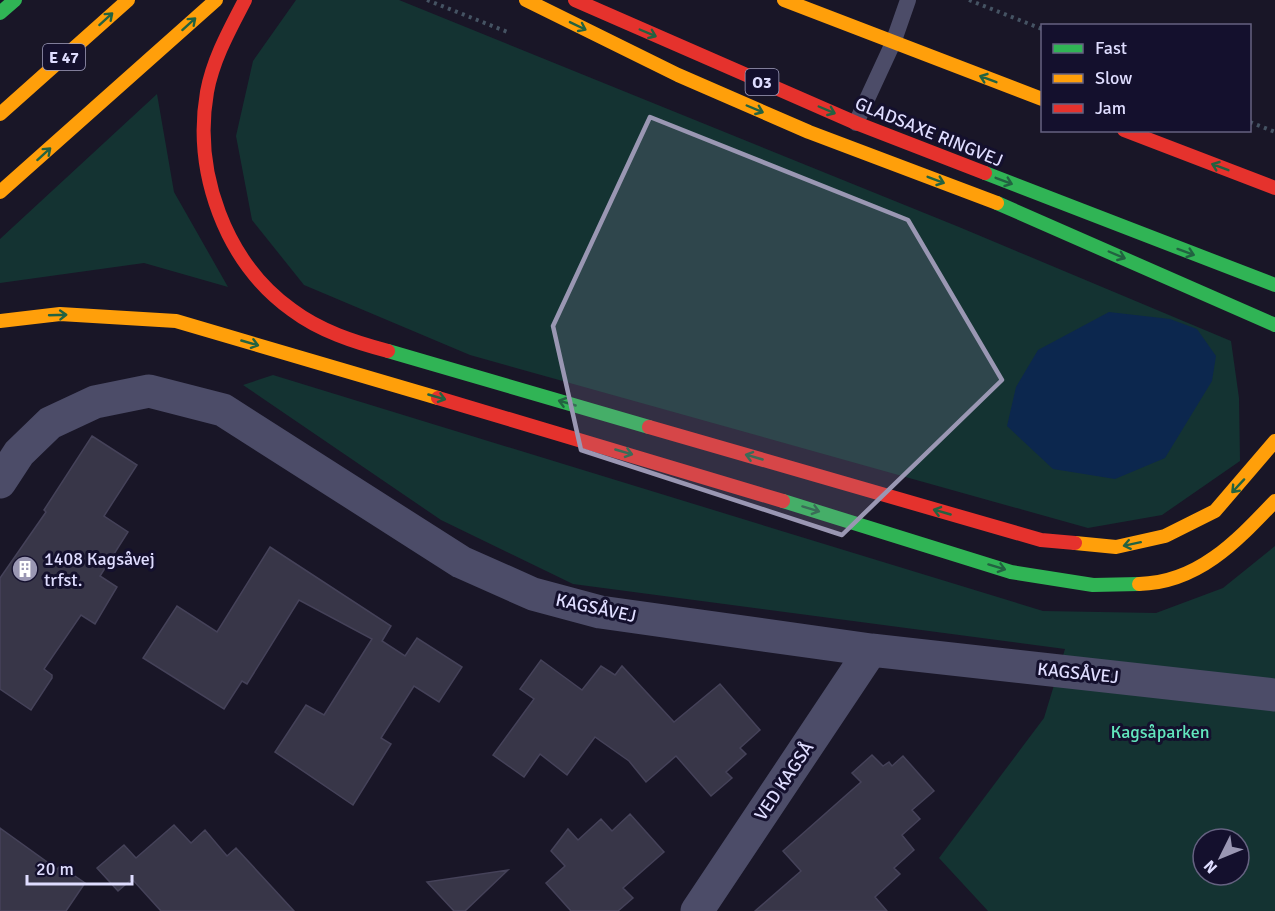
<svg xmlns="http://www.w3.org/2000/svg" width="1275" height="911" font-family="Signika,sans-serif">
	<rect width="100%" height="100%" fill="#191627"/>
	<path fill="#143332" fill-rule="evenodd" d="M 296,0 L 399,0 L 959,227 L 1231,341 L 1239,398 L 1240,461 L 1162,515 L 1088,528 L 470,355 L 304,285 L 252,220 L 236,136 L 253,61 Z
		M 157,94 L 174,192 L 228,287 L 144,263 L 0,283 L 0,239 Z
		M 273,375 L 1043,611 L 1156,613 L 1223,588 L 1275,546 L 1275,911 L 988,911 L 939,858 L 1044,718 L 1065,649 L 573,584 L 441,520 L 243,385 ZM 1203,839 L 1239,839 L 1239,875 L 1203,875 Z"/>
	<path fill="#0c274e" d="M 1109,312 L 1170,319 L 1197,329 L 1216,356 L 1212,381 L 1165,458 L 1115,479 L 1053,469 L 1007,426 L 1016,387 L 1038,350 Z"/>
	<path fill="#383648" stroke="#454259" stroke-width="1.5" d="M 92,436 L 137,465 L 104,516 L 128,532 L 100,576 L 117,587 L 95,624 L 81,615 L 44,669 L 52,675 L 52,678 L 31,710 L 0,689 L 0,578 L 46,512 L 44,510 Z
		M 270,547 L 391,626 L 382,641 L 405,656 L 417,638 L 462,667 L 439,702 L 414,686 L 381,738 L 391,744 L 353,805 L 275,752 L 306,705 L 324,715 L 372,639 L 299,600 L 247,684 L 242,681 L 224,709 L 143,658 L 177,606 L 217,632 Z
		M 541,660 L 582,690 L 601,666 L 615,675 L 622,666 L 674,722 L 720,684 L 760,730 L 740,748 L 746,754 L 726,772 L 732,778 L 711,796 L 676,756 L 646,782 L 629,761 L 595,737 L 567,775 L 540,754 L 524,777 L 493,755 L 534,699 L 520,689 Z
		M 872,755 L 883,766 L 889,762 L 892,766 L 903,756 L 934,791 L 912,810 L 920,819 L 902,835 L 914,850 L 894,868 L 900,874 L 875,897 L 887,911 L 755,911 L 801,871 L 783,851 L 861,782 L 852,773 Z
		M 630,814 L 664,852 L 623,888 L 633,898 L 618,911 L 571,911 L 546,883 L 565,866 L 551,851 L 568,829 L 578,840 L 601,819 L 612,831 Z
		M 174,825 L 191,843 L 205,830 L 227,856 L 236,848 L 294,911 L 161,911 L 132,879 L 118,891 L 97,868 L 124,845 L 136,858 Z
		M 0,828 L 57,869 L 60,866 L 85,883 L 66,911 L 0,911 Z
		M 508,870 L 465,911 L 454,911 L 427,882 Z"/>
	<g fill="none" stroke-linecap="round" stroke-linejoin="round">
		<path stroke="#455363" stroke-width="4" stroke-dasharray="3 4.5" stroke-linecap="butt" d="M 427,0 L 510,33
			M 969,0 L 1042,29
			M 1250,122 L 1275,132"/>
		<path stroke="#4c4c68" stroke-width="16" d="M 856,123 L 893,43 L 908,0"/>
		<path stroke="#4c4c68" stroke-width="33" d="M 0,482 L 19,453 L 50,423 L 95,402 L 149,391 L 223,410 L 461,562 L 533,594 L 600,612 L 871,650 L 1275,695
			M 697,911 L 871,650"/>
		<path stroke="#30b455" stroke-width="14" d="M 0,13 L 15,0
			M 985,173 L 1275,285
			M 997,203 L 1275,325
			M 388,351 L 649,427
			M 783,501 L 1011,572 L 1093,585 L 1139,584"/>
		<path stroke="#ff9f0a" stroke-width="14" d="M 526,0 L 678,75 L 809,132 L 997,203
			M 784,0 L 1042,99
			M 0,114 L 128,0
			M 0,192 L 216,0
			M 0,321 L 60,314 L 176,321 L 438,398
			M 1075,543 L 1116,547 L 1165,536 L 1215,511 L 1275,441
			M 1139,584 C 1198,583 1237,541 1275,501"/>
		<path stroke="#e5322d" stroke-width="14" d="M 245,0 C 230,29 213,59 207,92 C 193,172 225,262 292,310 C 320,331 354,342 388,351
			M 575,0 L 856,123 L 985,173
			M 1124,130 L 1275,188
			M 438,398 L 783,501
			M 649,427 L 1041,540 L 1075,543"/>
	</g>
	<defs><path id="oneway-shaft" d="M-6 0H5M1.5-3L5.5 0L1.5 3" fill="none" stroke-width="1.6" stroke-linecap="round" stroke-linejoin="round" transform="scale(1.5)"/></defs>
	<g stroke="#226241">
		<use href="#oneway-shaft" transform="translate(106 19) rotate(-42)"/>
		<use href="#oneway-shaft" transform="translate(189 24) rotate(-42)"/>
		<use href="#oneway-shaft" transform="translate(578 26) rotate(26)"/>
		<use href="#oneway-shaft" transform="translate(648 33) rotate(23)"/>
		<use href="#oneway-shaft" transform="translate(988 79) rotate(-159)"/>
		<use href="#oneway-shaft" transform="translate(755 109) rotate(23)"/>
		<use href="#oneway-shaft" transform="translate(827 110) rotate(23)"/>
		<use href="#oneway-shaft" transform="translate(44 154) rotate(-42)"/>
		<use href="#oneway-shaft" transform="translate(1220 167) rotate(-159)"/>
		<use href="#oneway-shaft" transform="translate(936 180) rotate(21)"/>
		<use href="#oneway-shaft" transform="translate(1004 181) rotate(21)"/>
		<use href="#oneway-shaft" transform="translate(1186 252) rotate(20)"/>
		<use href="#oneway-shaft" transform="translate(1117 255) rotate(23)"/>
		<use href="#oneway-shaft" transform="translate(58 315) rotate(-2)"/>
		<use href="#oneway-shaft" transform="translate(250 343) rotate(16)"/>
		<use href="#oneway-shaft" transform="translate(437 397) rotate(16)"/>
		<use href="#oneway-shaft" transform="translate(567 403) rotate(-164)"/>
		<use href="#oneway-shaft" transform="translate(624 452) rotate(16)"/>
		<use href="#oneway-shaft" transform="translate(754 457) rotate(-164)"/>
		<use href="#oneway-shaft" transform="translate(1238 486) rotate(133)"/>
		<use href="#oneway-shaft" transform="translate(811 509) rotate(17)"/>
		<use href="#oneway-shaft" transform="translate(942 512) rotate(-164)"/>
		<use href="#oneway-shaft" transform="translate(1132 544) rotate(168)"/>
		<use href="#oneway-shaft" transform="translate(997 567) rotate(17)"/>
	</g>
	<path fill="#9a97b3" fill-opacity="0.2" stroke="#9a97b3" stroke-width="4.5" stroke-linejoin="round" d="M 650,117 L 908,220 L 1002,380 L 842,535 L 581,450 L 553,326 Z"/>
	<defs>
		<g id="building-disc" transform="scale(1.35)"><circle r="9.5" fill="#9a97b3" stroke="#14102d"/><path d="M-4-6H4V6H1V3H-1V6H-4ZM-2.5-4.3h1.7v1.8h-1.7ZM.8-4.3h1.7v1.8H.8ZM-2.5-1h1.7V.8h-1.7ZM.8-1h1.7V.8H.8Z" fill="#fff"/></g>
	</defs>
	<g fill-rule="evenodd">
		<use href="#building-disc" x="25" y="569"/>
	</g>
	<g text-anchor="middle" stroke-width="6" stroke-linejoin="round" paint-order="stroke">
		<g fill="#14102d" stroke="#a2a0c0" stroke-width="1.5">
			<rect x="43" y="44" width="42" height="26" rx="4.5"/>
			<rect x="745.5" y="69" width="33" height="26" rx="4.5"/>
		</g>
		<g font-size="16" font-weight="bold" fill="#dfddff">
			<text x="64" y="63">E 47</text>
			<text x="762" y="88">O3</text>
		</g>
		<g font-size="18" fill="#dfddff" stroke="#14102d">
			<text transform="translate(929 132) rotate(22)" y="6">GLADSAXE RINGVEJ</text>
			<text transform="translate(596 608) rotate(12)" y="6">KAGSÅVEJ</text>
			<text transform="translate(1078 673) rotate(6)" y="6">KAGSÅVEJ</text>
			<text transform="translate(784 781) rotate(-56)" y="6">VED KAGSÅ</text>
		</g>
		<g font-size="18" fill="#dfddff" stroke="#14102d" text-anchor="start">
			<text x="44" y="565">1408 Kagsåvej<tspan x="44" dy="21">trfst.</tspan></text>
		</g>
		<g font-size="18" fill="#62e6bd" stroke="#14102d">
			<text x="1160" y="738">Kagsåparken</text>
		</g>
	</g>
	<rect x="1041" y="24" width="210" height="108" fill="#14102d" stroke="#656281" stroke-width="1.5"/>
	<rect x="1053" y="44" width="30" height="9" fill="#30b455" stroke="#656281" stroke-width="1.5"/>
	<text x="1095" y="54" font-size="18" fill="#dfddff">Fast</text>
	<rect x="1053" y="74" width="30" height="9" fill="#ff9f0a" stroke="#656281" stroke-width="1.5"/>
	<text x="1095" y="84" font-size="18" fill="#dfddff">Slow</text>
	<rect x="1053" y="104" width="30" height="9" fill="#e5322d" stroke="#656281" stroke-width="1.5"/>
	<text x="1095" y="114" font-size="18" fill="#dfddff">Jam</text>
	<g transform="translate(1221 857) rotate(227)"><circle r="28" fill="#14102d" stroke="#656281" stroke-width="1.5"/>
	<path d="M0-4.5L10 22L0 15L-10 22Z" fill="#9a97b3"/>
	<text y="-9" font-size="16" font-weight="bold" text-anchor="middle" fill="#dfddff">N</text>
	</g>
	<path d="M27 875v9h105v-9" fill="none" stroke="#dfddff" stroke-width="3"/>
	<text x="36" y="875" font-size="18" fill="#dfddff" stroke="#14102d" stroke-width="4.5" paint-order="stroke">20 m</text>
</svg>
